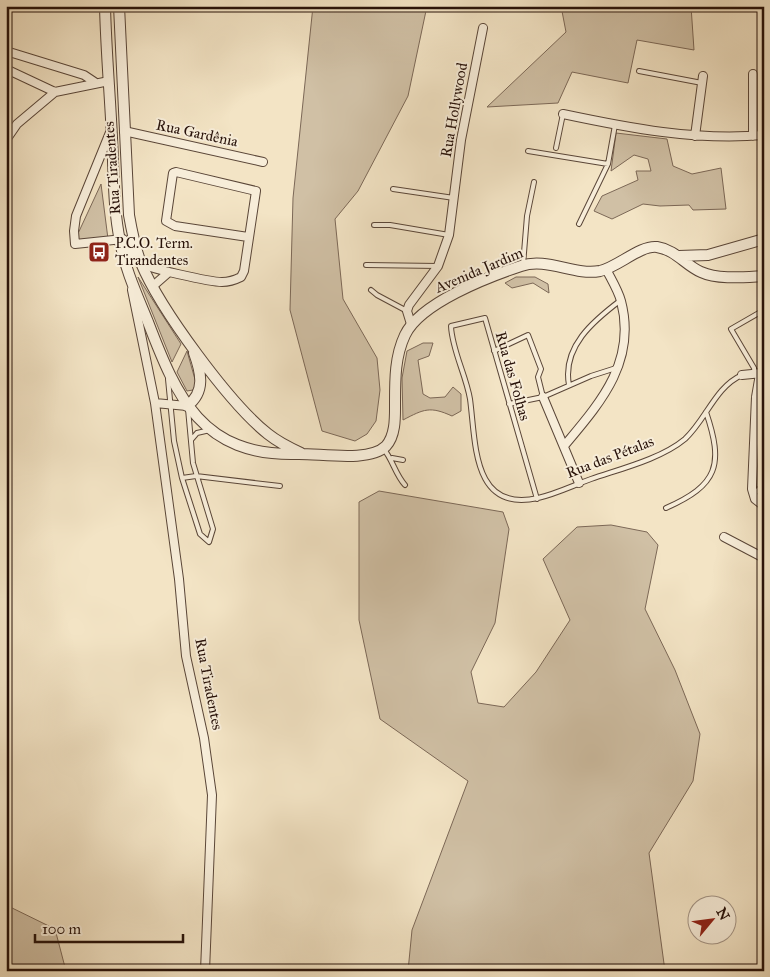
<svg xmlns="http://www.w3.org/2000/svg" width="770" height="977" font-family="'IM FELL Great Primer',serif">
	<rect width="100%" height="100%" fill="#f3e4c5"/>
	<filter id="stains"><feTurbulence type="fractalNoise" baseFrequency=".004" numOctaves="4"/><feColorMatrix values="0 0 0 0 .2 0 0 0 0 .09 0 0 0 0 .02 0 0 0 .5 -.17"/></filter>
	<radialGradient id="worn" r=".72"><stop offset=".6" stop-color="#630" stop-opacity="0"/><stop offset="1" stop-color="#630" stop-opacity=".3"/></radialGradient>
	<path fill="#d0c0a5" stroke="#7c6857" d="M 313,6 L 427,6 L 408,96 L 358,191 L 335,219 L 343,299 L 377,358 L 380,390 L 376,421 L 367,434 L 355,441 L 322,431 L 290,310 L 293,198 Z
		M 561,6 L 691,6 L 694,50 L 637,40 L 628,83 L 572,72 L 558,103 L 487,107 L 566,32 Z
		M 616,133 L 667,139 L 673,166 L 692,174 L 721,168 L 726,209 L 693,210 L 689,205 L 660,206 L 643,204 L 612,219 L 594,211 L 602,196 L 638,180 L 636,171 L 651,171 L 648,159 L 634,155 L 611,171 Z
		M 101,184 L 108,239 L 75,240 Z
		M 138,277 L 181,344 L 172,362 Z
		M 516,277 L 535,277 L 548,284 L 549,293 L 533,283 L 512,288 L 505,283 Z
		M 423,343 L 433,343 L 429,356 L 418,360 L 423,394 L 430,398 L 445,397 L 453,387 L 461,394 L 461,411 L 452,416 C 430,406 424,409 403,420 L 402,378 L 407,351 Z
		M 187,351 L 196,383 L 193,390 L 187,391 L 177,372 Z
		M 379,491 L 503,512 L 509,529 L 495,623 L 471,672 L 478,703 L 504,707 L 536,672 L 570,620 L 543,559 L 577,527 L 611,525 L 647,532 L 658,545 L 645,609 L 675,670 L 700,734 L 693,781 L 649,853 L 665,971 L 408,971 L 412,930 L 468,781 L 380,719 L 359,620 L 359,502 Z
		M 6,905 L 55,929 L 66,971 L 6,971 Z"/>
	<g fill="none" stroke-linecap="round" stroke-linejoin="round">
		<g stroke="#5a4638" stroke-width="6">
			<path id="service" d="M 639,71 L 702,83
				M 556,148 L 563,114
				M 528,151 L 608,164
				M 393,189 L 454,198
				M 579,224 L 608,164 L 615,125
				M 374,225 L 390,225 L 449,235
				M 366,265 L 438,266
				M 523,265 L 527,216 L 534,182
				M 371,290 L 377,295 L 407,311
				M 494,351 L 528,335 L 541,369 L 538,377 L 543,397
				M 755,375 L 754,368 L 731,329 L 764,310
				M 168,379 L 174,441 L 182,478 L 200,534 L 209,542 L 213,529 L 193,463 L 188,409
				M 569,385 C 562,347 593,321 621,300
				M 509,404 L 543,397 L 591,376 L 616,368
				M 191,440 L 197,433 L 210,430
				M 383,448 C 393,460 395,474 405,485
				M 392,458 L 403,460
				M 182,478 L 196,476 L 280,486
				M 753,495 L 764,484
				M 537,499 L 485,318 L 451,326 C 452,350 466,375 470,399 C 476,443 472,513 538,498 C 556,494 574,485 591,479 C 620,469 661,459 685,439 C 706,420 715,387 742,375
				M 666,508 C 718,485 724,465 706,412"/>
		</g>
		<g stroke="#5a4638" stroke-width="10">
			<path id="minor" d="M 6,51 L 84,75 L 96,83
				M 6,69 L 55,92 L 109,81
				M 563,114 C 629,128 696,141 764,135
				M 111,130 L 76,216 L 74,231 L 75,244 L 123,239 C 131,245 130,256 138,262 C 146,268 211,282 222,282 C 229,282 235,280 241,277 L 244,271 L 256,191 L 176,172 L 173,173 L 166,221 L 175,226 L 248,237
				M 124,131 L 263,162
				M 695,136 L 703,76
				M 753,136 L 753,74
				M 6,140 L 17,124 L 55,92
				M 153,286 L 169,272
				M 132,290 L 155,403 L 179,579 L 186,656 L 204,738 L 212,795 L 205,971
				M 411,324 L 407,311 L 409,305 L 438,266 L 449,235 L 461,140 L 483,28
				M 760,374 L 756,397 L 752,489 L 755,499 L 764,506
				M 742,375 L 762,373
				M 543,397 L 579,483
				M 756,397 L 764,408
				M 155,403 L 187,406
				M 564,446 C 600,403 637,362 621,301 C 618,290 611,279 606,269
				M 724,537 L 764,558"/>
		</g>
		<g stroke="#5a4638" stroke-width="12">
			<path id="tertiary" d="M 105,6 C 106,50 110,94 112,138 C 114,172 113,208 120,241 C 125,269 137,295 148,322 C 177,398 202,456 296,454 C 319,453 369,463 386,446 C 396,435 395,416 395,402 C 395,379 395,356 405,335 C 420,303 488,277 521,266 C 547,257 574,276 600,271 C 618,267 640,245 657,247 C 676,250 685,265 701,272 C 718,280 745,277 764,276
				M 119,6 L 129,215 C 132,232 135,248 141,263 C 160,309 230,404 268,434 C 278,442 290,448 301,453
				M 679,256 L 708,255 L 764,239
				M 187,406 C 206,392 201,372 194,353"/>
		</g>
		<use href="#service" stroke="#f7edd9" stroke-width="4"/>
		<use href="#minor" stroke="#f7edd9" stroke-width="8"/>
		<use href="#tertiary" stroke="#f7edd9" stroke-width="10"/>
	</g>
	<defs>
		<g id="bus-square" transform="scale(1.125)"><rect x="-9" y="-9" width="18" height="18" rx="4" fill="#8f2418" stroke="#f7edd9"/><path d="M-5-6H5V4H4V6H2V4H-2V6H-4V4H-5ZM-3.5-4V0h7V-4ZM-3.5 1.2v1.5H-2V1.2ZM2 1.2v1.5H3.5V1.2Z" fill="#fff"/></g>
	</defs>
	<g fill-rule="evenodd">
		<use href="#bus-square" x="99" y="252"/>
	</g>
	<g text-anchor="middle" stroke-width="4" stroke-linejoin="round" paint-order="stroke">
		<g font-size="15" fill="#271109" stroke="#f7edd9">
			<text transform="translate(454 110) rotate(-80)" y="5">Rua Hollywood</text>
			<text transform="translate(197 133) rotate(12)" y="5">Rua Gardênia</text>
			<text transform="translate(112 168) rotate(-94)" y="5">Rua Tiradentes</text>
			<text transform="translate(479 270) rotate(-23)" y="5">Avenida Jardim</text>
			<text transform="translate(513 376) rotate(74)" y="5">Rua das Folhas</text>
			<text transform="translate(610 457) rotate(-21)" y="5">Rua das Pétalas</text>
			<text transform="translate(209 684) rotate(79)" y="5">Rua Tiradentes</text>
		</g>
		<g font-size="15" fill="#271109" stroke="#f7edd9" text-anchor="start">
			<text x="115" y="248">P.C.O. Term.<tspan x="115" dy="17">Tirandentes</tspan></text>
		</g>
	</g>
	<rect width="770" height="977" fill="none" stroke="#f3e4c5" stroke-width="25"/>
	<rect x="8" y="8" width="755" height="962" fill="none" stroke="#271109" stroke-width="2.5"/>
	<rect x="12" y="12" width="745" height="952" fill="none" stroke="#271109"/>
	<g transform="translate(712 920) rotate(61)"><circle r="24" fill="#f7edd9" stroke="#a49586"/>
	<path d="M0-4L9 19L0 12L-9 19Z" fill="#8f2418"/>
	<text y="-8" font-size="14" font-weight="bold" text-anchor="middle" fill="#271109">N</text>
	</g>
	<path d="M35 934v8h148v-8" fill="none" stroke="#271109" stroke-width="2.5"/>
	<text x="42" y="934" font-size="15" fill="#271109" stroke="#f7edd9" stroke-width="4" paint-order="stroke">100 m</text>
	<rect width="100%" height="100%" filter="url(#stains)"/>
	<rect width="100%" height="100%" fill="url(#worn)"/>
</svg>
